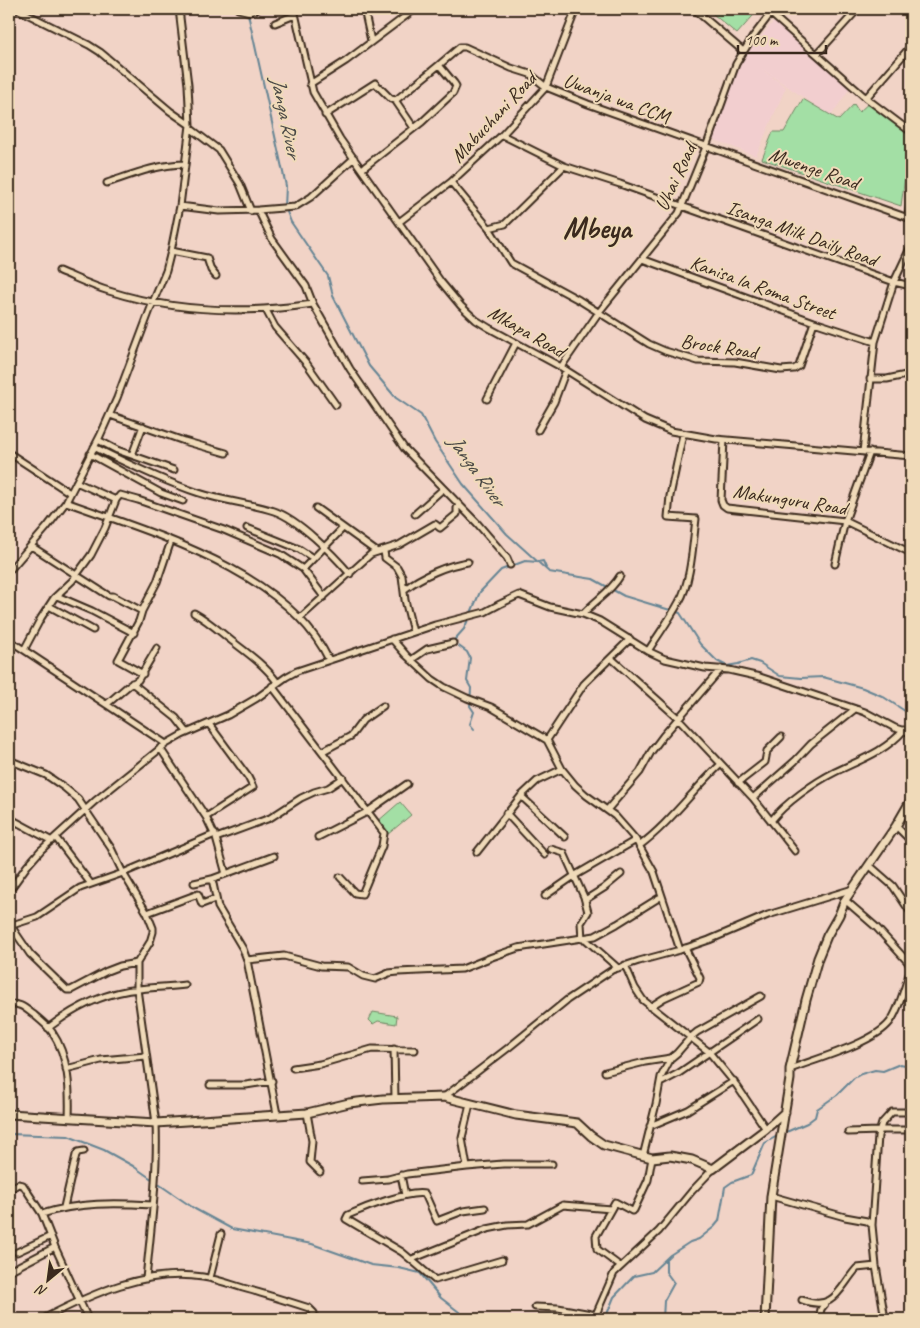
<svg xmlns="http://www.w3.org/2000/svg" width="920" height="1328" font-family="Caveat,sans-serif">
	<rect width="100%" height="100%" fill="#f1d3c6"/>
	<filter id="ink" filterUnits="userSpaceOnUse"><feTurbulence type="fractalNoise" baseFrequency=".02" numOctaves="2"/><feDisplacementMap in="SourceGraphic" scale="10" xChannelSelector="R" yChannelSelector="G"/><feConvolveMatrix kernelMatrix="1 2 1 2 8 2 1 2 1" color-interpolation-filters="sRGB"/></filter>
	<g filter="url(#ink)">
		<path fill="#f2cecf" d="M 775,20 L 852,85 L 831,116 L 760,68 L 786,87 L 756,156 L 710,138 L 744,57 Z"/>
		<path fill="#a3dfa5" stroke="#6f8462" d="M 707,9 L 759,9 L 737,34 Z
			M 803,99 L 839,120 L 854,104 L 859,112 L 872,100 L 911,133 L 901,206 L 762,159 L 773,132 L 784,132 Z
			M 400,802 L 411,815 L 387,835 L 377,822 Z
			M 373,1012 L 397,1016 L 396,1024 L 378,1021 L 373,1024 L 369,1020 Z"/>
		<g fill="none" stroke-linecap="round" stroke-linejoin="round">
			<path stroke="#668594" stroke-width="2" d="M 248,14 L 286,186 L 285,207 L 291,222 L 328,276 L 333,296 L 369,366 L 396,398 L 421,415 L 435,442 L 463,484 L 507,534 L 549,572 L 593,579 L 624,596 L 680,613 L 700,644 L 717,661 L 727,666 L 738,664 L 751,660 L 760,663 L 780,676 L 801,678 L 823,677 L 863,688 L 882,696 L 911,715
				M 474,729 L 470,724 L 474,712 L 470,706 L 471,688 L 467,681 L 470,658 L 467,652 L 456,644 L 455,639 L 464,629 L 480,592 L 501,570 L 525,561 L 538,562 L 543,561 L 546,568
				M 784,1133 L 807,1123 L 815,1117 L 817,1109 L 837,1095 L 854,1078 L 861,1074 L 875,1070 L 883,1071 L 900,1064 L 911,1066
				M 9,1134 L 68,1136 L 104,1150 L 133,1166 L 153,1180
				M 157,1183 L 195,1209 L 232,1229 L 312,1244 L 371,1265 L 399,1268 L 420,1273 L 441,1298 L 468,1319
				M 537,1319 L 547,1315 L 591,1319
				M 605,1319 L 614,1297 L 634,1276 L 652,1272 L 670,1255 L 690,1242 L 699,1239 L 714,1227 L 719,1221 L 725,1187 L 732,1182 L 751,1175 L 765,1143 L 777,1136
				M 663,1319 L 664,1301 L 674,1283 L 666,1272 L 666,1260"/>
			<g stroke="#3b2a1e" stroke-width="9">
				<path id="street" d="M 17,9 L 89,45 L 100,52 L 170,111 L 190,125
					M 238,9 L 250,12 L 258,9
					M 294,9 L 313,92 L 340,139 L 441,282 L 461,306 L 476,320 L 489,328 L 561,367 L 645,420 L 671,431 L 716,439 L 911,456
					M 364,9 L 371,41
					M 694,9 L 743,51
					M 770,13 L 866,98 L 911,132
					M 275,23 L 295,15
					M 818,53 L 858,9
					M 310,84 L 346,61 L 415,9
					M 866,98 L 911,46
					M 395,100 L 414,128
					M 325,115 L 375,83 L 391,99 L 396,100 L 439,65
					M 190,128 L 219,150 L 240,184 L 251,211
					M 502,135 L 564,166 L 620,184 L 894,282 L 911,286
					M 362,169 L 422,122 L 453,93 L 456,86 L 454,83 L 439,65 L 460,47 L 465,47 L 511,68 L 530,74 L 546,87 L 588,104 L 911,219
					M 451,182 L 489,228 L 511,263 L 579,300 L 649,344 L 665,351 L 698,361 L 735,362 L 781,370 L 794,369 L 799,366 L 814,322
					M 107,183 C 134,174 155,165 184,164
					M 180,206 L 219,211 L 258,210 L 295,207 L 311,197 L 354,158
					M 258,210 L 272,239 L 306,286 L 313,304 L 350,369 L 404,448 L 477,523 L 507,558 L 510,565
					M 908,218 L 911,194
					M 399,222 L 451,182 L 477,158 L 502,135 L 546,87 L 576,9
					M 489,228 L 505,224 L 564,166
					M 171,251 L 207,258 L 211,270 L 216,276
					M 642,259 L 814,322 L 875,342
					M 59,271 C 76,278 92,286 109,291 C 175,312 245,314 313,304
					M 266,310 L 275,327 L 307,364 L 336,405
					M 561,367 L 599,312 L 679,213 L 706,147 L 736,64 L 752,38 L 774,9
					M 870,379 L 887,379 L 911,374
					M 487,399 L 516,343
					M 110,415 L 184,441 L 226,453
					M 538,430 L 554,402 L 566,370
					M 98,440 L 117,450 L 174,470
					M 724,440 L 721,500 L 723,505 L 727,508 L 845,521 L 911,553
					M 94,447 C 128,464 163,481 199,493 C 223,501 249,503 274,511 C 298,519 333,554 350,574
					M 863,452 L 875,342 L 894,282 L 911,246
					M 9,453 L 70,493
					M 90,454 L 161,493 L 183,501
					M 132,455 L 143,426
					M 76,482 L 116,500
					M 66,502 C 151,533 287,571 329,660
					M 316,508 L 377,552
					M 415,514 L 443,489
					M 247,528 L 299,549 L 313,558
					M 31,546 L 109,596 L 113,596 L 142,611
					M 384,551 L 385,558 L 397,567 L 402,576 L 405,600 L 413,632
					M 835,564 L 845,521 L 870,452
					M 303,569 L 343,528
					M 9,571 L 47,527 L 66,502 L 100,436 L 117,398 L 153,302 L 166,271 L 171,251 L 180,206 L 190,125 L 188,85 L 179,9
					M 405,589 C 422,576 447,565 468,562
					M 57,596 L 92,611 L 134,633
					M 49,606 L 93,630
					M 194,613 C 207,620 217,629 228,638 C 246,652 264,664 277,682
					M 583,614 C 595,600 611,592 620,576
					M 300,618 L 371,554 L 399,545 L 435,524 L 440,528 L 457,514 L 457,508 L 459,506
					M 392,639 L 406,655 L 432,679 L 444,687 L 467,698 L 491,707 L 547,740 L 562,769 L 575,785 L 586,795 L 615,816 L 636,840 L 654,872 L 680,950
					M 9,640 L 166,744
					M 24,650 L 41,618 L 54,598 L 72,581 L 91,555 L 105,528 L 116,500 L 120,495 L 138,500 L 224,530 L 280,554 L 303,569 L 324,597
					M 648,651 C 658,635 670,619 679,602 C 691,583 693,542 696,519 L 668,517 L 670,496 L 683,434
					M 611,658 L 678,718 L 753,798 L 795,851
					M 411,660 L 427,649 L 453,643
					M 143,674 L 118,660 L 139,621 L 142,611 L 157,582 L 171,541
					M 132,683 L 176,718 L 187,732
					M 272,686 L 384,833 L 382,846 L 362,894 L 355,893 L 340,877
					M 107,704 L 128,686 L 138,680 L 157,648
					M 547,740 L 584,684 L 630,639
					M 160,748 L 206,817 L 216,838 L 226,874
					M 323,751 L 351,736 L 363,720 L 383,706
					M 9,760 L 46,775 L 65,788 L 78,799 L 111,848 L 123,873 L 147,913 L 153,928 L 153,932 L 150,942 L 137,963 L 137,989 L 156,1123 C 158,1175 151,1227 146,1279
					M 738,783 L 765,762 L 767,751 L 781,737
					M 521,796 L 565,837
					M 753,798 L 795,761 L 811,744 L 855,709
					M 607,810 L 640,772 L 651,752 L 663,736 L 721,669
					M 506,813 L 545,855
					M 206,817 L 253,787 L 248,777 L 209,724
					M 9,818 L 52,841
					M 771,821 C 785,803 815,782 835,772 C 860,760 886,751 904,730
					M 896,826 L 911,841
					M 318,837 L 367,812 L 407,784
					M 56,838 L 91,884
					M 216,838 L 270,818 L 301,798 L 314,792 L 328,788 L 343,778
					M 639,846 C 669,824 693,790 720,765
					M 551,849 L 564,853 L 584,897 L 588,912 L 581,923 L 582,939
					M 477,852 L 521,796 L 537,781 L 562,769
					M 869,865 L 893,886 L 909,910
					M 212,879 L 218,907 L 243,949 L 247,960 L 277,1114
					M 194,883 L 212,879 L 274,856
					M 9,891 L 27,866 L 41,850 L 95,801 L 166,744 L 182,735 L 228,715 L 257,698 L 286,677 L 297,671 L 435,625 L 485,612 L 500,604 L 519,595 L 550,607 L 583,614 L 600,621 L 648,651 L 665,659 L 705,668 L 729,670 L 760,677 L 865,712 L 895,728 L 911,733
					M 545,896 L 574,876 L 636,840
					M 585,900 L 604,888 L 621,874
					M 147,913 L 198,894 L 202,904 L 215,899
					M 9,926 L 37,917 L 80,888 L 123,873 L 215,834
					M 11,926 L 30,954 L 67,990 L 71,990 L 107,971 L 120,966 L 137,963
					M 584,938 L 618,968
					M 247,960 L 284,956 L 321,966 L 348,967 L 363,976 L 375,979 L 389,973 L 398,972 L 462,969 L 492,957 L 518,948 L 595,936 L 617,924 L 662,896
					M 625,965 L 635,988 L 643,1000 L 709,1052 L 737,1086 L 766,1129
					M 9,1005 C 19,1002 25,1008 33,1014 C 39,1019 48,1026 52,1032 C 69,1057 70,1090 69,1118
					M 650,1007 L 664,998 L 699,982 L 700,978 L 685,948
					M 48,1028 C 74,1008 106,992 139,989 C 154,987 169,987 185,985
					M 394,1049 L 395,1099
					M 293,1068 L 320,1064 L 372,1049 L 415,1050
					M 66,1069 L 101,1060 L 146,1056
					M 790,1069 C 816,1059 874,1043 890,1022 C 900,1008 904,988 910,972 L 911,967 L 907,961 L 876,927 L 845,900
					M 605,1072 L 645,1062 L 671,1058 L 677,1053 L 691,1037 L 697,1032 L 761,996
					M 660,1083 L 679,1073 L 758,1019
					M 210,1085 L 246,1085 L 272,1081
					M 444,1097 L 508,1048 L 567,1000 L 612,970 L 639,961 L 680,950 L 709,940 L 768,915 L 853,889
					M 307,1113 L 312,1141 L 310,1162 L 320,1172
					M 650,1126 L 688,1110 L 734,1081
					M 880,1130 L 905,1130
					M 848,1132 L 879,1131
					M 643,1156 L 656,1104 L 661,1077 L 671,1058
					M 467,1167 L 462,1138 L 470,1104
					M 401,1175 L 405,1195
					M 362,1181 L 388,1179 L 407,1174 L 467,1167 L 503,1164 L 552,1164
					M 9,1190 L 18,1184 L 23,1185 L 42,1214 L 55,1247 L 88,1319
					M 771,1196 L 845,1217 L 867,1221 L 872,1225 L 876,1266 L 885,1319
					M 64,1207 L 76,1155 L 78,1152 L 84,1151
					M 485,1208 L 463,1211 L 437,1221 L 425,1194 C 409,1190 364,1208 348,1215 L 346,1219 L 402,1252 L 435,1280 L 502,1260
					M 42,1214 C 79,1202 115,1203 153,1205
					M 872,1225 L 878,1136 L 882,1123 L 892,1112 L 911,1112
					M 17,1252 L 51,1236
					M 412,1259 L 487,1229 L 507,1225 L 528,1224 L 563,1205 L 611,1209
					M 620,1266 L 597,1249 L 596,1236 L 615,1202 L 632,1211 L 634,1210 L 648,1180 L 652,1158
					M 9,1271 L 55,1247
					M 210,1278 L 221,1234
					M 802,1300 C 835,1312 839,1288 857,1268 L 876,1266
					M 535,1307 L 558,1308 L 597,1315
					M 43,1319 C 91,1294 147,1268 203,1277 C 216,1279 230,1284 243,1288 C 265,1294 287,1301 309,1308 L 314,1313 L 313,1319
					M 594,1319 L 614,1273 L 659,1231 L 692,1191 L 713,1169
					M 819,1319 L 821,1309 L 825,1304"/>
			</g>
			<g stroke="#3b2a1e" stroke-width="11">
				<path id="secondary" d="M 9,1114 L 156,1123 L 307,1113 L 349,1103 L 383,1099 L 444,1097 L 516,1115 L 577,1123 L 591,1136 L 604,1145 L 652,1158 L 670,1156 L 692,1160 L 713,1169 L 766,1129 L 785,1112
					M 765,1319 L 771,1196 L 790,1079 L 790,1069 L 806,1000 L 818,958 L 827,936 L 839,915 L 845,900 L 896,826 L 911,800"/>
			</g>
			<use href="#street" stroke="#f0dab9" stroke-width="5"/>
			<use href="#secondary" stroke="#f0dab9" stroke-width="7"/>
		</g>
	</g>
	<g text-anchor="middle" stroke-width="4" stroke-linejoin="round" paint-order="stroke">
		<g font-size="20" fill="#3b2a1e" stroke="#f0dab9">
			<text transform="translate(617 98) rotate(20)" y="7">Uwanja wa CCM</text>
			<text transform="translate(493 117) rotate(-47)" y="7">Mabuchani Road</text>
			<text transform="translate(814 168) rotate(19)" y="7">Mwenge Road</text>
			<text transform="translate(675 177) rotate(-65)" y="7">Uhai Road</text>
			<text transform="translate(802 233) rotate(20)" y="7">Isanga Milk Daily Road</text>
			<text transform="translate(763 287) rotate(20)" y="7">Kanisa la Roma Street</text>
			<text transform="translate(527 331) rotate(30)" y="7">Mkapa Road</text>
			<text transform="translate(719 346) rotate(9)" y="7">Brock Road</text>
			<text transform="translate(790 499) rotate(9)" y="7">Makunguru Road</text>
		</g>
		<g font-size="21" font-style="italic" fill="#494845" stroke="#f0dab9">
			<text transform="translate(286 117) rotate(78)" y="7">Janga River</text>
			<text transform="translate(477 470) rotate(54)" y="7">Janga River</text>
		</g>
		<g font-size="30" font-weight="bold" fill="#3b2a1e" stroke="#f0dab9">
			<text x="597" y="238">Mbeya</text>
		</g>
	</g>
	<rect width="920" height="1328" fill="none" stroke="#f0dab9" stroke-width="30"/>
	<rect x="15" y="15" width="890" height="1298" fill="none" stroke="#3b2a1e" stroke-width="2" filter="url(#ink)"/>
	<g transform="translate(48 1280) rotate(209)" stroke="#f0dab9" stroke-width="4" paint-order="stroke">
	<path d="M0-4L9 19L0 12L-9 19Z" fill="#3b2a1e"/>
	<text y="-8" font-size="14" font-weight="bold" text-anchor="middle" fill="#3b2a1e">N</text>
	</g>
	<path d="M738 45v8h88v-8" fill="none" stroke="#3b2a1e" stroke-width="2.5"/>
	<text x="745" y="45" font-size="15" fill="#3b2a1e" stroke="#f0dab9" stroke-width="4" paint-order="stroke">100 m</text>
</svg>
